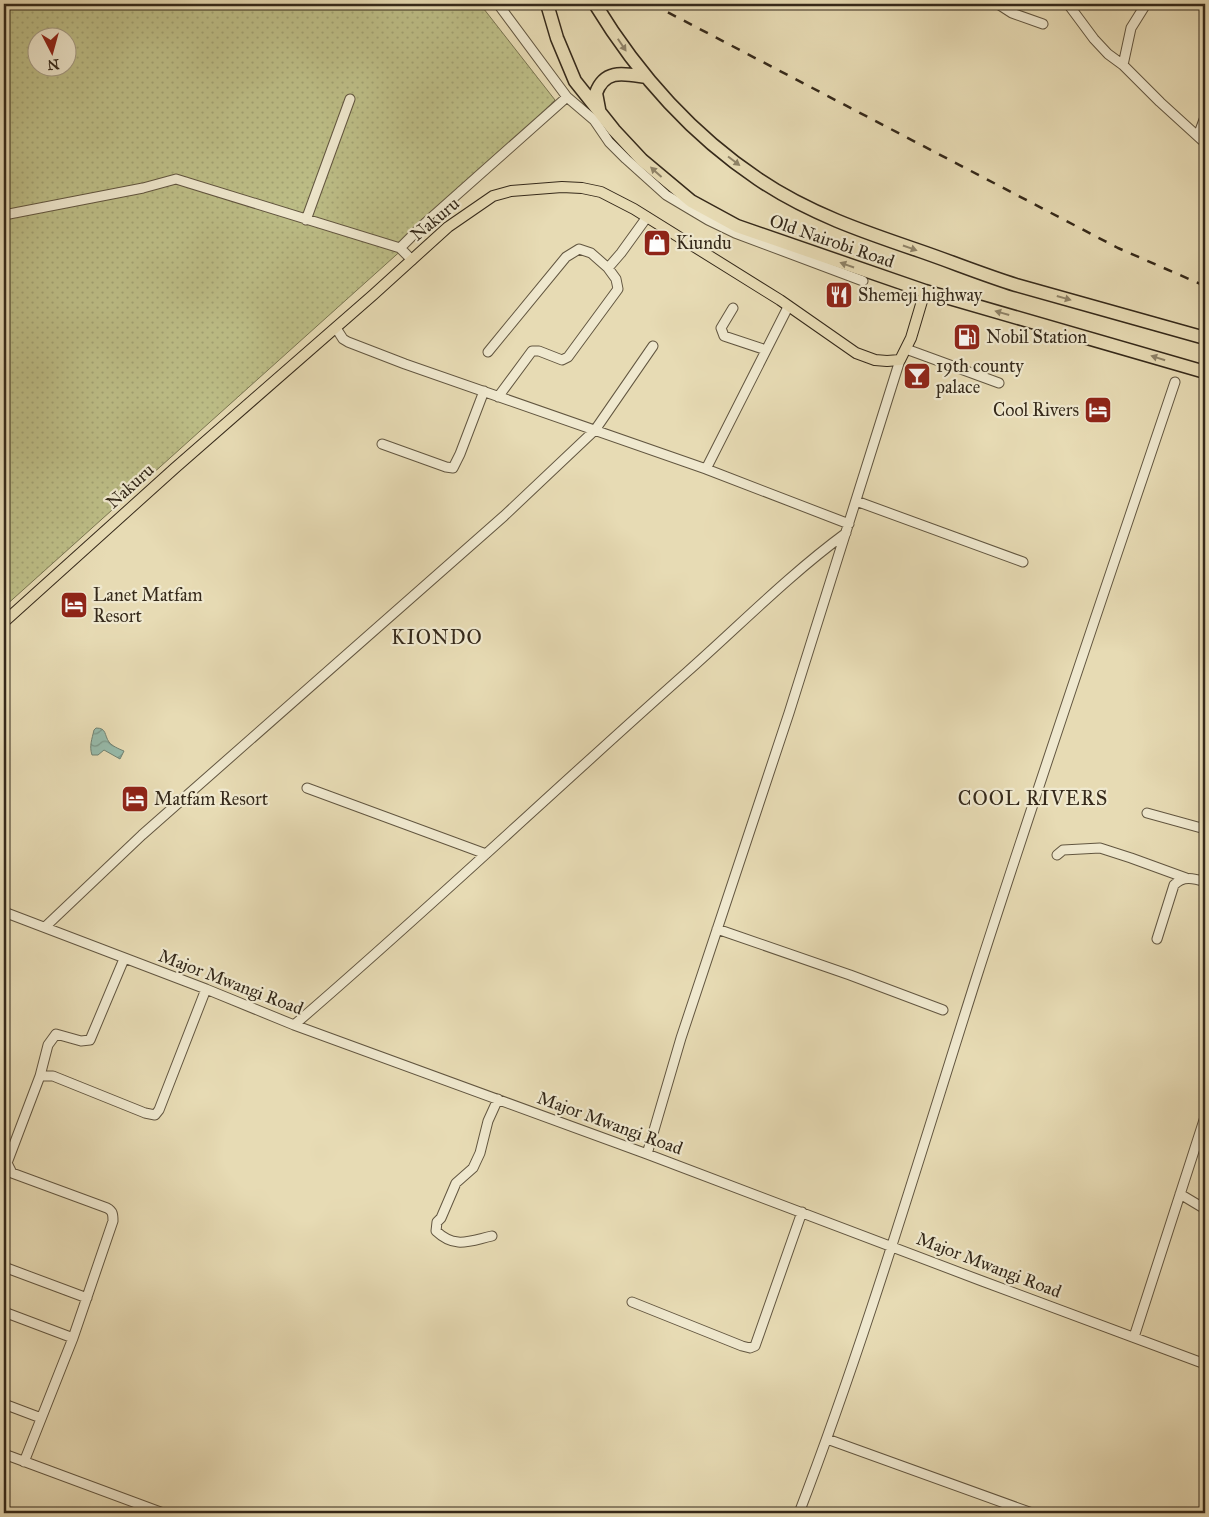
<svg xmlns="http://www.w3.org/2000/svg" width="1209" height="1517" font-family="'IM FELL Great Primer',serif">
	<defs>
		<pattern id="grass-dots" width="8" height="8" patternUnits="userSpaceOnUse" patternTransform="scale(1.25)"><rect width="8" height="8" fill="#bdbe87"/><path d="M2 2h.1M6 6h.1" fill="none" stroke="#a3a374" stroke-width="1.8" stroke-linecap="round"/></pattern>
		<pattern id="water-waves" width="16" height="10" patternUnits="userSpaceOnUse" patternTransform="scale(1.25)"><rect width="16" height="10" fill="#97bbab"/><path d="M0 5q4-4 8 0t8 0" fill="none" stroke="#7c988a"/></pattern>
	</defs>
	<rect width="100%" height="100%" fill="#e7dbb4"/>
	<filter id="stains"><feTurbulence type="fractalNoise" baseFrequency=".004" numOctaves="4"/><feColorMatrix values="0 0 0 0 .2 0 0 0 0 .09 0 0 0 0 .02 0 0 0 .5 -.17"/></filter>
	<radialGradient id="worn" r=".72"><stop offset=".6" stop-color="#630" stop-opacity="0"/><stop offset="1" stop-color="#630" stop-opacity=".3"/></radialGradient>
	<path fill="url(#grass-dots)" stroke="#797450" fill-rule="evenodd" d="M 4,4 L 480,4 L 555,100 L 405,247 L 4,607 ZM 38,38 L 68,38 L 68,68 L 38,68 Z"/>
	<path fill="url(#water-waves)" stroke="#708171" d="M 96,728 C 107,728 104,735 109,742 C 112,746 119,749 124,751 L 120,759 L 104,750 L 98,755 L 92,755 C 89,746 92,739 94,730 Z"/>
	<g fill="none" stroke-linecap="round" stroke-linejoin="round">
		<g stroke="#625640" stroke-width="11">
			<path id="minor" d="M 998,4 L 1012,13 L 1043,24
				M 1068,4 L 1094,39 L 1108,54 L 1123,65 L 1160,102 L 1205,143
				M 1123,65 L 1131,28 L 1146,4
				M 567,97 L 594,120 L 609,142 L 626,159 L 666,195 L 708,220 L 735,233 L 863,281
				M 1198,136 L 1205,117
				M 4,215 L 143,188 L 176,179 L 400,248
				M 306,220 L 350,99
				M 412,260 L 400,248 L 424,224 L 567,97 L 498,4
				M 733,308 L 721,328 L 724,336 L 766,350
				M 336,328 L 343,339 L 348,342 L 405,364 L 706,469 L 849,524
				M 906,349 L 999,383
				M 488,352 L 566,257 L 579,249 L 591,253 L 608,268
				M 498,397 L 532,351 L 539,351 L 562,360 L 568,357 L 618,289 L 616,279 L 608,268 L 621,253 L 647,217
				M 382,444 L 446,467 L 453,468 L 460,454 L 484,391
				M 706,469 L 788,307
				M 856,501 L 1023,562
				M 307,788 L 486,854
				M 1147,813 L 1205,829
				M 1057,855 L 1063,850 L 1100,848 L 1131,858 L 1186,878
				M 4,912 L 206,989 L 294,1025 L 647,1154 L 982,1281 L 1205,1364
				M 45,927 L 142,835 L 504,516 L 595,430 L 653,346
				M 717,929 L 850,975 L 943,1010
				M 1157,939 L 1174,885 C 1183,876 1193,878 1205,882
				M 294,1025 C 428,910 555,789 687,672 C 740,625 789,575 846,533
				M 40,1076 L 48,1045 L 56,1034 L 81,1041 L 90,1040 L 124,959
				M 647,1154 L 681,1038 L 789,713 L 900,360
				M 1180,1194 L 1205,1209
				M 492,1236 C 469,1241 455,1249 436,1231 L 437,1222 L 441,1218 L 456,1183 L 473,1168 L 480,1153 L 488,1121 L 498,1099
				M 4,1267 L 87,1298
				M 632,1302 L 742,1346 L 750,1348 L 755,1346 L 802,1212
				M 4,1312 L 73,1338
				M 1134,1337 L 1205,1117
				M 4,1404 L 41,1418
				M 827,1439 L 1032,1513
				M 4,1454 L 163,1513
				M 24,1462 L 73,1338 L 113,1221 C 113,1215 113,1211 107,1208 L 12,1173 L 7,1163 L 40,1076 L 53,1076 L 145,1113 L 155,1115 L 159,1110 L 206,989
				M 799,1513 C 866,1338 919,1158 976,979 C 1040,779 1108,581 1175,382"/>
		</g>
		<g stroke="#35291a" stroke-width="12">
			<path id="major" d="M 4,622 L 175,468 L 373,295 L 448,227 L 493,196 L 511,191 L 562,187 L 582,188 L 601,192 L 634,209 L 780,300 L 856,353 L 875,360 L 887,361 L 900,360 L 911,338 L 925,291"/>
		</g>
		<g stroke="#35291a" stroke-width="15">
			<path id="highway" d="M 547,4 L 557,38 L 575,81 L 614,130 L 642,160 L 691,201 L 737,226 L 925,291 L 1205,372
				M 595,4 C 637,73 691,134 758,179 C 808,213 864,232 920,251 C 952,262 984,275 1016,285 C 1079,303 1142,320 1205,338
				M 599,109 L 596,93 C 605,68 625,74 646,77"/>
		</g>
		<use href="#minor" stroke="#efe8ce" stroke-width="9"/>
		<use href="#major" stroke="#e7dbb4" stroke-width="10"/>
		<use href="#highway" stroke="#e7dbb4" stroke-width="12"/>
		<path stroke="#35291a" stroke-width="2.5" stroke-dasharray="9 9" stroke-linecap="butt" d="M 652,4 L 1118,248 L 1205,286"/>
	</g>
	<defs><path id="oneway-solid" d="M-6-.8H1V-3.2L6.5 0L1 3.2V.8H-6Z" transform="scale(1.25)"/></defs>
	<g fill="#8e8267">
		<use href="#oneway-solid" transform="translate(622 45) rotate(56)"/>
		<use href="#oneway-solid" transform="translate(734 161) rotate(37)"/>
		<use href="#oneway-solid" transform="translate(656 172) rotate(-138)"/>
		<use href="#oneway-solid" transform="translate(910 248) rotate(19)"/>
		<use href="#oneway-solid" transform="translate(847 265) rotate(-161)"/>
		<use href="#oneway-solid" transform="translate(1064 298) rotate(16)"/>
		<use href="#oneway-solid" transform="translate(1002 313) rotate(-164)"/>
		<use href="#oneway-solid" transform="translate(1158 358) rotate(-163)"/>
	</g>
	<defs>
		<g id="shop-square" transform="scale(1.4375)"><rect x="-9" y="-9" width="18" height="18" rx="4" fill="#8f2418" stroke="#efe8ce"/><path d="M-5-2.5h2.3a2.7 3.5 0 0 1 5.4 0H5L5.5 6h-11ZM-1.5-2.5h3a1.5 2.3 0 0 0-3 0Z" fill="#fff"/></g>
		<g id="restaurant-square" transform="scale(1.4375)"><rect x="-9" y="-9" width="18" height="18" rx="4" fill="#8f2418" stroke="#efe8ce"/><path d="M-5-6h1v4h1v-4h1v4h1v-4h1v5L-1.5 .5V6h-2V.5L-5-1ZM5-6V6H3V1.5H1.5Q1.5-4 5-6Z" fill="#fff"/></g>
		<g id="fuel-square" transform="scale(1.4375)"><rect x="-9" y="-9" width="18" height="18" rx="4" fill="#8f2418" stroke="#efe8ce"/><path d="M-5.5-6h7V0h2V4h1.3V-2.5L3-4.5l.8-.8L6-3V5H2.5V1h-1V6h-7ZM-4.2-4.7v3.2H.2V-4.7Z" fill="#fff"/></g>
		<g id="bar-square" transform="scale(1.4375)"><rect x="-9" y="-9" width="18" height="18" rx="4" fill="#8f2418" stroke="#efe8ce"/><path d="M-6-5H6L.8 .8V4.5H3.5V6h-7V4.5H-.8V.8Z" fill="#fff"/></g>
		<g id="hotel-square" transform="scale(1.4375)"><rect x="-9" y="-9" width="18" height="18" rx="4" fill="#8f2418" stroke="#efe8ce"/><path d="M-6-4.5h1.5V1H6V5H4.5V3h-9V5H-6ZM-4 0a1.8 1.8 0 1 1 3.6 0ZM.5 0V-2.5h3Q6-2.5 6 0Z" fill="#fff"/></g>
	</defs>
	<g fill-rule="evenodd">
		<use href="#shop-square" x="657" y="243"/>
		<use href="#restaurant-square" x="839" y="295"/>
		<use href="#fuel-square" x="967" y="337"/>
		<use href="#bar-square" x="917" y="376"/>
		<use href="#hotel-square" x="1098" y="410"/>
		<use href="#hotel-square" x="74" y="605"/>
		<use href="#hotel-square" x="135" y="799"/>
	</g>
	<g text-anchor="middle" stroke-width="4.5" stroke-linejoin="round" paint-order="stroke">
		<g font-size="18" fill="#35291a" stroke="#efe8ce">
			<text transform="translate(435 219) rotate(-40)" y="6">Nakuru</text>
			<text transform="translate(832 241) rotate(19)" y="6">Old Nairobi Road</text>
			<text transform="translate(130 486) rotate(-42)" y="6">Nakuru</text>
			<text transform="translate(231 982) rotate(21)" y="6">Major Mwangi Road</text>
			<text transform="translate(610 1123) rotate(20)" y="6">Major Mwangi Road</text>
			<text transform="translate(989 1265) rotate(21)" y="6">Major Mwangi Road</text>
		</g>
		<g font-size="18" fill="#35291a" stroke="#efe8ce" text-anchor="start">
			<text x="676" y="249">Kiundu</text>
			<text x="858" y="301">Shemeji highway</text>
			<text x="986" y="343">Nobil Station</text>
			<text x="936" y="372">19th county<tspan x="936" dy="21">palace</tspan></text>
			<text x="1079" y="416" text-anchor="end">Cool Rivers</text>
			<text x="93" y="601">Lanet Matfam<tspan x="93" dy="21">Resort</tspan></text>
			<text x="154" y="805">Matfam Resort</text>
		</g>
		<g font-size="20" letter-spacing="1" fill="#35291a" stroke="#efe8ce">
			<text x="437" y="644">KIONDO</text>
			<text x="1033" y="805">COOL RIVERS</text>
		</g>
	</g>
	<rect width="1209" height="1517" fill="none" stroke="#e7dbb4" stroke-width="20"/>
	<rect x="5" y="5" width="1199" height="1507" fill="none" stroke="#35291a" stroke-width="2.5"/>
	<rect x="10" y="10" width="1189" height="1497" fill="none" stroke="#35291a"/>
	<g transform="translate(52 52) rotate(174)"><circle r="24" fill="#efe8ce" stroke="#a59c86"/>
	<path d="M0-4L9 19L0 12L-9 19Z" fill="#8f2418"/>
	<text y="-8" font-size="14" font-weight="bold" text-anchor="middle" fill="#35291a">N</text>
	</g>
	<rect width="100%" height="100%" filter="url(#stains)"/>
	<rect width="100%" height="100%" fill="url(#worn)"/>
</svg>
